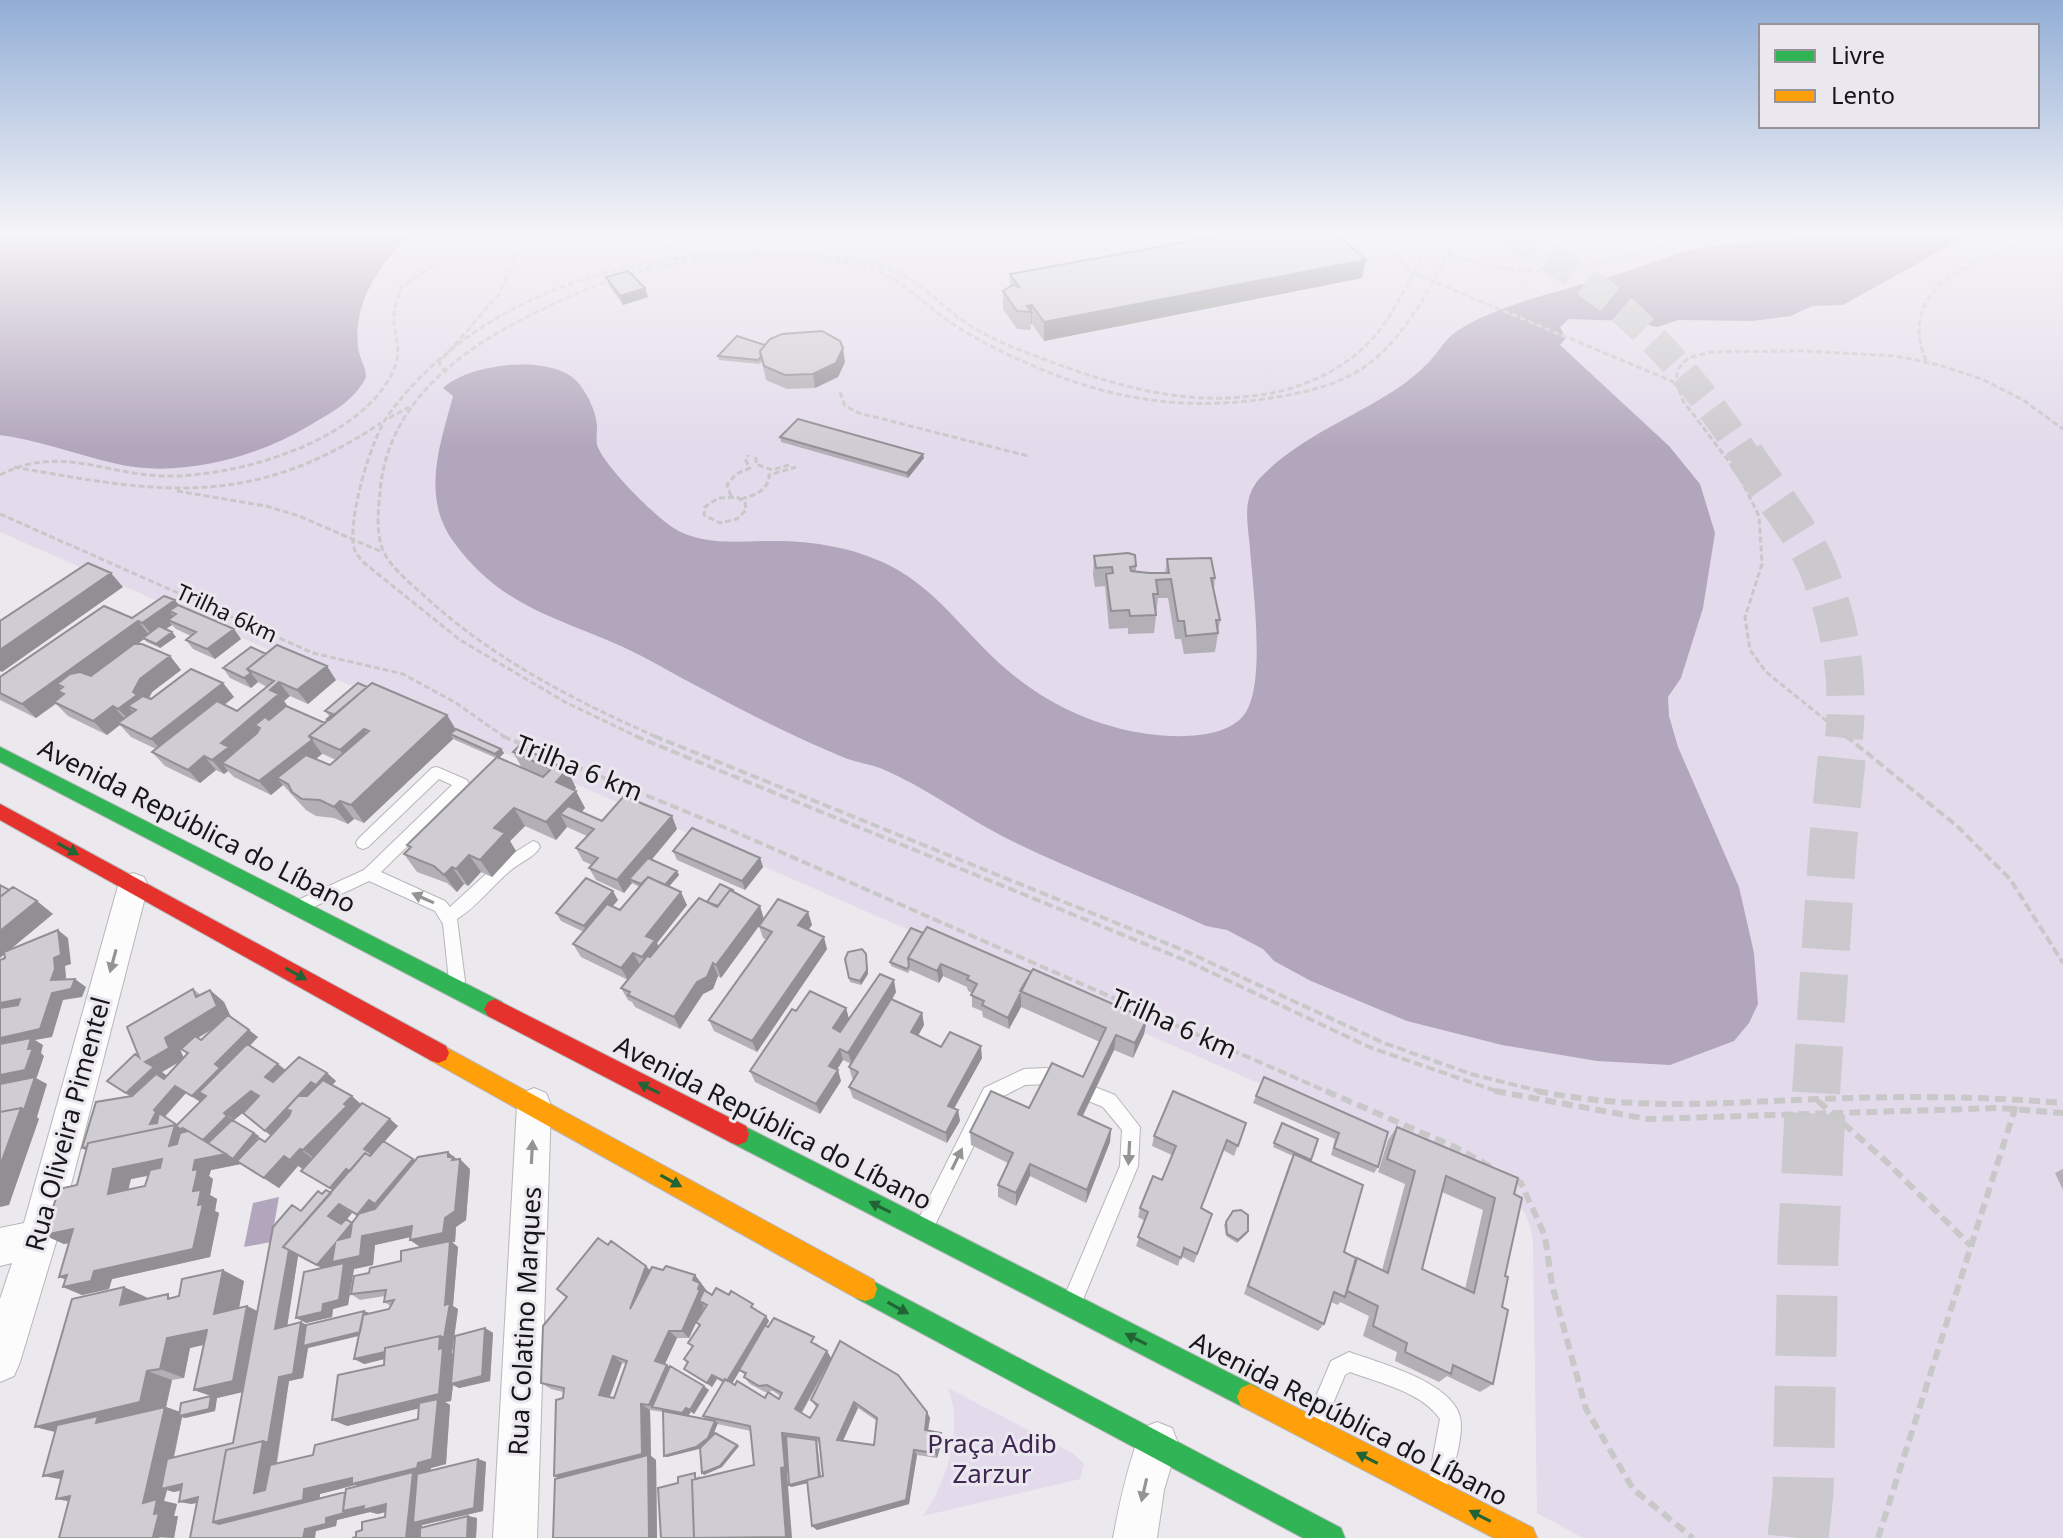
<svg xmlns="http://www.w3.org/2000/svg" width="2063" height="1538" font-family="'Noto Sans',sans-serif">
	<rect width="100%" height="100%" fill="#ebe9ed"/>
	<path fill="#e3daeb" d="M 0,232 L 2063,232 L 2063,1538 L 1583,1538 L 1537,1513 L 1533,1245 C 1531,1221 1524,1206 1505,1191 L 0,532 Z
		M 948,1388 L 1074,1454 L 1084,1464 L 1080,1479 L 923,1516 C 947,1481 964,1429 948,1388 Z"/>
	<path fill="#b2a6bc" d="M 0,232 L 411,232 C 381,264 353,300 358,347 C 359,358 366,366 366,377 C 354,402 330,413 307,427 C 253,459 175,479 113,463 C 75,454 38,440 0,435 Z
		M 1836,232 L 1974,232 L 1843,305 L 1812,306 L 1791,316 L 1752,321 L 1678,320 L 1658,327 L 1628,321 L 1569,319 L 1560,327 L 1566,338 L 1560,345 L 1669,446 L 1700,484 L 1715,533 L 1703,608 L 1681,678 L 1668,697 L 1669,716 L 1678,747 L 1739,887 L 1754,953 L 1758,1004 L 1749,1023 L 1734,1041 L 1670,1065 L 1597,1061 L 1502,1045 L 1407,1021 L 1311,981 L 1274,961 L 1263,949 L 1227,930 L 1206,926 C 1142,896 1075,872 1012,841 C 967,819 926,787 880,768 C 868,764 856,762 845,758 C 778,730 714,696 651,661 C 577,620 507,617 453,541 C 421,496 440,445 453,396 L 443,388 C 469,363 557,352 580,385 C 588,396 596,411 597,426 C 597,432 596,440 597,445 C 604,466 653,514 672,527 C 703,548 746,540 781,541 C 815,542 848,547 880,561 C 934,584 963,632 1006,669 C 1046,704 1096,727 1148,734 C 1177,738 1236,740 1249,706 C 1264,671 1253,588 1250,549 C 1248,523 1241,499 1260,478 C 1296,440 1349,419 1392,392 C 1405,384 1418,373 1428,363 C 1437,354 1443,342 1453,334 C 1489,306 1573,288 1618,274 C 1648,265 1676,252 1707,247 C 1750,240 1793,242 1836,232 Z
		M 279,1197 L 271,1242 L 244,1247 L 253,1203 Z"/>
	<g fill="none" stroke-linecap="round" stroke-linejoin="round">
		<path stroke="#cbc9cd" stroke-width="30" stroke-dasharray="30 15" stroke-linecap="butt" d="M 1511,232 C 1543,254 1578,274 1608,298 C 1662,342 1708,399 1746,457"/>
		<path stroke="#cbc9cd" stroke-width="38" stroke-dasharray="38 19" stroke-linecap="butt" d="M 1745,455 C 1766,486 1801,531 1816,564 C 1840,619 1850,678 1844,738"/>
		<path stroke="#cbc9cd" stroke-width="48" stroke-dasharray="48 24" stroke-linecap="butt" d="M 1816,1093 L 1833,842 L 1844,736"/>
		<path stroke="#cbc9cd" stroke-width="61" stroke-dasharray="61 30" stroke-linecap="butt" d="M 1798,1538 L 1803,1493 L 1808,1253 L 1816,1091"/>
		<g stroke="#b8b6b9" stroke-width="2">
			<path id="lane" d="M 437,767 L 467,780 L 469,784 L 467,788 L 381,872 L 445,901 L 450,907 L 498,863 L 533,841 L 538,843 L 540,847 C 534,858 520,862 510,871 C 492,886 478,906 457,919 L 465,981 L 463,986 L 457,988 L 451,986 L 449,981 L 443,924 L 435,911 L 369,881 L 305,911 L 300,909 L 297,904 L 300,899 L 364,870 L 452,785 L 439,779 L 368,847 L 363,849 L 358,847 L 356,843 L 358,839 L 432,768 Z
				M 1047,1068 L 1115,1095 L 1140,1127 L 1138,1166 L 1082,1302 L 1075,1305 L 1068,1302 L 1065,1295 L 1120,1166 L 1122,1130 L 1103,1107 L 1047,1084 L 1025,1085 L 996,1100 L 933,1229 L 926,1231 L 919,1229 L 917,1222 L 984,1088 L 1024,1069 Z
				M 1349,1352 C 1380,1363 1452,1382 1460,1417 C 1464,1433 1454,1471 1447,1485 L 1440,1489 L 1433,1485 L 1429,1478 L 1440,1419 C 1422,1392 1379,1383 1350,1372 L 1345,1375 L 1324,1425 L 1317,1428 L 1310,1425 L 1307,1418 L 1331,1361 Z"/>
		</g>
		<g stroke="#b8b6b9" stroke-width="2">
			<path id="street" d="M 133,873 L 144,877 L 148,886 L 57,1239 L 20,1362 L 14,1376 L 0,1382 L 0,1299 L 12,1263 L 0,1266 L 0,1228 L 24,1223 L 118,886 L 122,877 Z
				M 534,1088 L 546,1093 L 551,1105 L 537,1538 L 493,1538 L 517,1105 L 522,1093 Z
				M 1157,1422 L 1172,1428 L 1178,1443 L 1164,1490 L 1157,1538 L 1113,1538 C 1120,1500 1128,1464 1142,1428 Z"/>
		</g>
		<g stroke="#b8b6b9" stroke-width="2">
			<path id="fast" d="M 0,747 L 502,1002 L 506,1009 L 502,1016 L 495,1019 L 488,1016 L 0,762 Z
				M 738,1123 L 1259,1388 L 1263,1397 L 1259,1406 L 1250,1410 L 1241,1406 L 730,1142 L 727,1134 L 730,1126 Z
				M 865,1277 L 1341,1528 L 1345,1538 L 1303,1538 L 856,1298 L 853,1289 L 856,1280 Z"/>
		</g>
		<g stroke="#b8b6b9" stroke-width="2">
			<path id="slow" d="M 438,1043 L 874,1280 L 877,1289 L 874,1298 L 865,1301 L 856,1298 L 430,1060 L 427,1053 L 430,1046 Z
				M 1250,1384 L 1533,1528 L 1537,1538 L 1494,1538 L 1241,1406 L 1237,1397 L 1241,1388 Z"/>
		</g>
		<g stroke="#b8b6b9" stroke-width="2">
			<path id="jam" d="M 0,804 L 446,1046 L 449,1053 L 446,1060 L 438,1063 L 430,1060 L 0,820 Z
				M 495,999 L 746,1126 L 749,1134 L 746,1142 L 738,1145 L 730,1142 L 488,1016 L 484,1009 L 488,1002 Z"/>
		</g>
		<path stroke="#c9c8c9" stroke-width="3" stroke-dasharray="6 3" stroke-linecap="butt" d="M 627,232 L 689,253
			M 1372,232 L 1407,235 L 1421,232
			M 1375,233 L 1413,273 L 1674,382
			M 1448,254 L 1493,267 L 1542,272 L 1569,270 L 1690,240 L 1747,232
			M 629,274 C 702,254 801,247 874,270 C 898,278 915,296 934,310 C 950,323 968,334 985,343 C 1086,395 1170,416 1283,396 C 1317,390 1350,381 1377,357 C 1414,324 1436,275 1460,232
			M 613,279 C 516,317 389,374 380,492 C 378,513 375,540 387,558 C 398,574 416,588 430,601 C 497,661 577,702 659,738
			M 1926,361 C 1891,275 2000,253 2056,232
			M 446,373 L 439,363 L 499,294 L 512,264 L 520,232
			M 840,392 L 845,406 L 859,413 L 1028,456
			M 389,418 L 409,407
			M 756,457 L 756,464 L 772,470 L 789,465
			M 14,467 C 159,493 250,510 381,423
			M 0,475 C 59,444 105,475 166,476 C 238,477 363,441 394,369 C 403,346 393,336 394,315 C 395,305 399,295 402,286 L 431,267 L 441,246 L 455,232
			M 177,491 L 266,506 L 299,516 L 382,552
			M 731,496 L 727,485 L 736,474 L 750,468 L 746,461 L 748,455
			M 737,497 L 745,503 L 746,510 L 737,519 L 720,523 L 704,515 L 705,507 L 718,498 Z
			M 741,499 C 754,495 769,491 769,475 L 796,467
			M 0,514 L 313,653 L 403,674 L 456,703 L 506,738
			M 640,738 L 565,702 L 460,640 L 363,562 C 360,558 357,555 355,551 C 345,524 372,436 389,414 C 482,288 650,244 799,255 C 830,257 865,258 893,270 C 923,283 944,309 971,326 C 994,341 1020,350 1046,360 C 1113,385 1180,405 1252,396 C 1301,391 1352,368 1382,327 C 1403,298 1416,263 1435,232
			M 1848,738 L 1766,672 L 1750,650 L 1745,617 L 1762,564 L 1759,516 L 1737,472 L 1683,401 L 1677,384 L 1677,370 L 1688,358 L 1710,352 L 1805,351 L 1896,356 L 1939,365 L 1982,379 L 2023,400 L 2063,429"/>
		<path stroke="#c9c8c9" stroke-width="4" stroke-dasharray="9 4" stroke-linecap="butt" d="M 502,736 L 733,831 L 1330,1093
			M 635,736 L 1187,961 L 1369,1047 L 1502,1093
			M 654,736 L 1183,950 L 1384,1043 L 1471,1074 L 1547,1093
			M 1846,736 L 1957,826 L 2010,879 L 2063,963"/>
		<path stroke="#c9c8c9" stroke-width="6" stroke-dasharray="11 6" stroke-linecap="butt" d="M 1326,1091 L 1457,1148 L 1493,1168
			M 1495,1091 L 1647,1119 L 1999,1108 L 2063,1113
			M 1537,1091 C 1639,1111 1716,1103 1818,1099 C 1900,1096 1981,1096 2063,1103
			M 1818,1101 L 1888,1163 L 1971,1246
			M 1515,1180 L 1521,1183 L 1545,1236 L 1552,1285 L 1586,1409 L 1633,1489 L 1693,1538
			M 1878,1538 L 2018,1099"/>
		<use href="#lane" fill="#fcfcfc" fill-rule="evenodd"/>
		<use href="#street" fill="#fcfcfc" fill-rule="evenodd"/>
		<use href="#fast" fill="#30b455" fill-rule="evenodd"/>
		<use href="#slow" fill="#ff9f0a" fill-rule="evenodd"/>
		<use href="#jam" fill="#e5322d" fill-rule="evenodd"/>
	</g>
	<path fill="#b3afb6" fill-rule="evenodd" d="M 1010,274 L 1362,278 L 1044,341 L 1032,324 L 1031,324 L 1031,330 L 1017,329 L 1003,309 L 1003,291 L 1010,287 Z
		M 606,277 L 645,288 L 648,297 L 623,305 L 609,286 Z
		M 765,345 L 845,362 L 838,377 L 815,388 L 787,389 L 766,380 L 762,362 L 759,364 L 719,360 L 718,356 Z
		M 780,437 L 924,458 L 908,478 L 781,442 Z
		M 1094,556 L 1136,566 L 1136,572 L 1149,573 L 1165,573 L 1167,559 L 1215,578 L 1214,589 L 1220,620 L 1215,652 L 1184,654 L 1181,639 L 1175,639 L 1168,598 L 1158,598 L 1154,633 L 1128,634 L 1128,628 L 1109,629 L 1105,586 L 1095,587 L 1093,575 Z
		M 175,600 L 178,605 L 241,639 L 215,659 L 193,649 L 186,640 L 191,636 L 176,629 L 172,625 L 165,629 L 172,632 L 176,637 L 160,648 L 147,642 L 144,639 L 138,644 L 170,656 L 181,670 L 152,692 L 149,698 L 223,683 L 234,697 L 224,705 L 237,711 L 267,687 L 258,682 L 251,688 L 230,678 L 223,668 L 266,654 L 336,680 L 308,704 L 290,696 L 284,701 L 288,707 L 325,723 L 330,717 L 325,711 L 367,687 L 447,715 L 456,729 L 501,749 L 504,753 L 499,758 L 522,768 L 513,752 L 567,770 L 576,788 L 574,790 L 585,808 L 581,812 L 602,821 L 677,829 L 652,859 L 679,875 L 669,886 L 687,905 L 657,943 L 659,947 L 707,902 L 734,893 L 764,918 L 808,912 L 812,925 L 808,930 L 827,949 L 757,1052 L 714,1031 L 709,1020 L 767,940 L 763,938 L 759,926 L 721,978 L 718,976 L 713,989 L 703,994 L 680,1029 L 635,1007 L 632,1002 L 628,1000 L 621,988 L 628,980 L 581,957 L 573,944 L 584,932 L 561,921 L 556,913 L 618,900 L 612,906 L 620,910 L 639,887 L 632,883 L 624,893 L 596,880 L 589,868 L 592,865 L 583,861 L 576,848 L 587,836 L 567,827 L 556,840 L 525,826 L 510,841 L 516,851 L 492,877 L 481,872 L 468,886 L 464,884 L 457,892 L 447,883 L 417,872 L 404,854 L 409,849 L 407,845 L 496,758 L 453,739 L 364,823 L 354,819 L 348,824 L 334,818 L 316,816 L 306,810 L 283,785 L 271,795 L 234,777 L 228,771 L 224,774 L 216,770 L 200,783 L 165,766 L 152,752 L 156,749 L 131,737 L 120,725 L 107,735 L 68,716 L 56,704 L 36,718 L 0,700 L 0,677 ZM 322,754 L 323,754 L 336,760 L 330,765 L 316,759 Z
		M 673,851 L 760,858 L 763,867 L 745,890 L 677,860 Z
		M 923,933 L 1031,972 L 1147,1019 L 1144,1034 L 1133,1058 L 1114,1050 L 1083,1116 L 1111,1129 L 1110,1142 L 1086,1203 L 1030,1176 L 1016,1206 L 998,1197 L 998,1185 L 1008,1163 L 971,1145 L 970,1132 L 1029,1108 L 1083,1077 L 1100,1042 L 1021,1007 L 1009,1029 L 983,1017 L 982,1011 L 972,1007 L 972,993 L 968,991 L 967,987 L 943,976 L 939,983 L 910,970 L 908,973 L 891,966 L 890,962 Z
		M 866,954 L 868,974 L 861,985 L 850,982 L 845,959 Z
		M 193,989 L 201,995 L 210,990 L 224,1002 L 230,1017 L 258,1037 L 250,1046 L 285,1070 L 327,1073 L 336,1081 L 332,1085 L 361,1104 L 398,1126 L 384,1142 L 415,1161 L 448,1152 L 457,1159 L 470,1169 L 466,1220 L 456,1227 L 455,1242 L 452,1242 L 458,1247 L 453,1306 L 458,1309 L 452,1353 L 453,1354 L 485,1328 L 493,1333 L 490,1381 L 459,1388 L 453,1385 L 451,1401 L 445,1402 L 450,1405 L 446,1464 L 431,1468 L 431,1470 L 478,1459 L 486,1462 L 483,1511 L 422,1525 L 422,1528 L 468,1516 L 477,1518 L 476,1538 L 352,1538 L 356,1537 L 362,1530 L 385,1517 L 385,1512 L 378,1514 L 370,1512 L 337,1520 L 336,1526 L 316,1531 L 197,1503 L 191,1504 L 181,1490 L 174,1492 L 167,1490 L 164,1501 L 177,1504 L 174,1516 L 178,1516 L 174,1538 L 68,1502 L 61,1479 L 55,1432 L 35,1427 L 148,1298 L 175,1297 L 244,1281 L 239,1308 L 247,1306 L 258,1311 L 301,1211 L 322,1194 L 331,1193 L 333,1191 L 301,1171 L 303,1169 L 298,1166 L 279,1188 L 238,1162 L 241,1164 L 211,1170 L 209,1176 L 213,1179 L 210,1195 L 217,1199 L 215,1211 L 219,1213 L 210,1257 L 112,1279 L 109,1289 L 82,1295 L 63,1287 L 65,1280 L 69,1243 L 64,1244 L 44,1235 L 131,1097 L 107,1081 L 139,1057 ZM 216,1027 L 201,1040 L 198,1038 ZM 184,1047 L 181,1049 L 187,1054 L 184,1058 L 180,1049 ZM 181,1061 L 167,1076 L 162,1072 ZM 186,1093 L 200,1102 L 177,1125 L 165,1117 ZM 245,1111 L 271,1136 L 265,1142 L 250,1147 L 259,1136 L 234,1120 ZM 148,1176 L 145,1186 L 128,1189 L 131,1179 ZM 352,1213 L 357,1216 L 352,1223 L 347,1219 ZM 410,1237 L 410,1240 L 420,1247 L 401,1261 L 369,1273 L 351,1294 L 360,1300 L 385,1296 L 384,1302 L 391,1306 L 389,1309 L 369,1313 L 364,1311 L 306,1325 L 287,1326 L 298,1256 L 321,1268 L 306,1323 L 332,1317 L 333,1309 L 348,1305 L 354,1269 L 373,1265 L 375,1245 ZM 359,1336 L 364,1364 L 384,1359 L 384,1365 L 347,1426 L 419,1408 L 418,1419 L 313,1455 L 277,1464 L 289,1381 L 303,1378 L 308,1348 ZM 203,1345 L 194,1390 L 211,1396 L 180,1412 L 166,1407 L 172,1380 L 184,1378 L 190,1348 ZM 243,1392 L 233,1443 L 174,1458 L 182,1417 L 185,1418 L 215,1411 L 217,1398 L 211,1396 L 217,1398 ZM 355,1485 L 358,1486 L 345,1492 L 320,1498 L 320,1494 Z
		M 896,992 L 892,1000 L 922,1013 L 924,1025 L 918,1036 L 941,1047 L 982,1058 L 954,1108 L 958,1110 L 960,1121 L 947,1143 L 853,1098 L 849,1087 L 854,1079 L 852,1078 L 849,1067 L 851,1064 L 843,1060 L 837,1070 L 841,1081 L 820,1114 L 755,1082 L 750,1071 L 796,1011 L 846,1008 L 849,1019 Z
		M 1264,1077 L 1388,1132 L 1378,1167 L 1374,1173 L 1331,1155 L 1335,1139 L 1253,1103 Z
		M 1246,1123 L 1234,1156 L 1223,1150 L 1201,1208 L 1212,1214 L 1194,1263 L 1181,1256 L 1178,1266 L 1136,1246 L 1145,1221 L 1138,1217 L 1140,1208 L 1162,1180 L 1172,1155 L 1152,1146 L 1154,1136 Z
		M 1282,1123 L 1318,1139 L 1310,1161 L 1344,1252 L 1382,1270 L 1405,1184 L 1378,1172 L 1388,1140 L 1397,1127 L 1514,1194 L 1493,1384 L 1480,1392 L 1447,1376 L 1439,1382 L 1395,1361 L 1397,1352 L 1363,1336 L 1369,1316 L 1340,1302 L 1338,1305 L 1331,1302 L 1324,1324 L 1318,1331 L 1244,1294 L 1289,1164 L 1293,1156 L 1273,1147 ZM 1442,1192 L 1483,1210 L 1465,1289 L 1422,1269 Z
		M 2063,1169 L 2063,1190 L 2055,1173 Z
		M 1226,1222 L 1248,1231 L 1247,1234 L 1237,1243 L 1226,1236 L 1224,1225 Z
		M 646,1266 L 650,1271 L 663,1270 L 695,1275 L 707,1292 L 712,1295 L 729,1295 L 757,1309 L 756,1310 L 769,1321 L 766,1326 L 818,1344 L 818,1346 L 827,1351 L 831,1358 L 927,1412 L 930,1418 L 928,1431 L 943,1438 L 937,1458 L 917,1455 L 909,1504 L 817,1530 L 812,1526 L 807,1483 L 791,1487 L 789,1485 L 788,1472 L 678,1483 L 700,1476 L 700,1478 L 754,1465 L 751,1431 L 717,1424 L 713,1435 L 739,1446 L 722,1467 L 704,1475 L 700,1448 L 667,1457 L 663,1412 L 650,1410 L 651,1456 L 656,1460 L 657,1538 L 553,1538 L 558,1478 L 554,1476 L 563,1392 L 551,1389 L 541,1383 ZM 696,1322 L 700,1326 L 688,1343 L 692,1347 L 684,1359 L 688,1362 L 684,1369 L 689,1373 L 712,1387 L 717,1379 L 723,1383 L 703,1416 L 707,1420 L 688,1416 L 691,1412 L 694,1414 L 709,1390 L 665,1364 L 677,1338 L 689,1338 ZM 831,1359 L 811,1400 L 816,1407 L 810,1418 L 802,1413 ZM 622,1363 L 626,1364 L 614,1398 L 610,1397 ZM 740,1370 L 745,1375 L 744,1377 L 750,1384 L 765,1392 L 773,1391 L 780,1396 L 779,1399 L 765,1398 L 732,1384 ZM 858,1408 L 877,1421 L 874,1445 L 843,1440 ZM 817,1442 L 820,1443 L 823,1476 L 821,1476 Z"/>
	<path fill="#928f94" d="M 829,232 L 849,232 L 829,236 Z
		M 1366,260 L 1362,278 L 1044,341 L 1044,322 Z
		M 645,288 L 648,297 L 623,305 L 620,296 Z
		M 1032,305 L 1032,324 L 1031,324 L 1031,312 L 1027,306 Z
		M 843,348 L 845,362 L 838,377 L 815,388 L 813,374 Z
		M 923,454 L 924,458 L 908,478 L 907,473 Z
		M 111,573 L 123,587 L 2,672 L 0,671 L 0,650 Z
		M 175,600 L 186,614 L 176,614 L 169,611 L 177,621 L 168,620 L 172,625 L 154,637 L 142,623 Z
		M 138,621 L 150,636 L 143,638 L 144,639 L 70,693 L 63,687 L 57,684 L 67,695 L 58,691 L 64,697 L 36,718 L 22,704 Z
		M 234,629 L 241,639 L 215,659 L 207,649 Z
		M 172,632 L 176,637 L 160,648 L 156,644 Z
		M 170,656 L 181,670 L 152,692 L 146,704 L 136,710 L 128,706 L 138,717 L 131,722 L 118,709 L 133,692 L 140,679 Z
		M 327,666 L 336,680 L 308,704 L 297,690 Z
		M 251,673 L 258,682 L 251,688 L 244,678 Z
		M 279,682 L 290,696 L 284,701 L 289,708 L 260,728 L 255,725 L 261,732 L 222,763 L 228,771 L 224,774 L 212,760 L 221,743 L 270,690 Z
		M 223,683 L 234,697 L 164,753 L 151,739 Z
		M 113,706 L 126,720 L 107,735 L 93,721 Z
		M 447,715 L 458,734 L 450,734 L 453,739 L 364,823 L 351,805 Z
		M 364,729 L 376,747 L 353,768 L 340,750 Z
		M 312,740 L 322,754 L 286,782 L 277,778 L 283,785 L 271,795 L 259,781 Z
		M 501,749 L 504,753 L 498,759 L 495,754 Z
		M 204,756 L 216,770 L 200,783 L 188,770 Z
		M 567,770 L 576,788 L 565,800 L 556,782 Z
		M 576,791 L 585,808 L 574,820 L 560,814 L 567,827 L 556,840 L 546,822 Z
		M 340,801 L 354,819 L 348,824 L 334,807 Z
		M 514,808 L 525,826 L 510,841 L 516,851 L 492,877 L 480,860 L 494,828 Z
		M 672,816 L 677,829 L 634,881 L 629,879 L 632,883 L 624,893 L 617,880 Z
		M 469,855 L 481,872 L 468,886 L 456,869 Z
		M 760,858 L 763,867 L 745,890 L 742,881 Z
		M 452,867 L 464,884 L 457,892 L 444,875 Z
		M 677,871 L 679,875 L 667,889 L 665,885 Z
		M 613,891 L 618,900 L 589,935 L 584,926 Z
		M 681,892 L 687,905 L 657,943 L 661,952 L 648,969 L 642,957 L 646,936 Z
		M 37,901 L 53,914 L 0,958 L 0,931 Z
		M 760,906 L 764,919 L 721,978 L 716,965 Z
		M 808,912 L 812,925 L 802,938 L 798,925 Z
		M 58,930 L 68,938 L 71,964 L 65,966 L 66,977 L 62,988 L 51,980 Z
		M 824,937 L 827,949 L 757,1052 L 752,1041 Z
		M 633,953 L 640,965 L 628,980 L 621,968 Z
		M 866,954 L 868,974 L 861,985 L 860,981 Z
		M 713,963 L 718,976 L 713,989 L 703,994 L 680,1029 L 674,1017 L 697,982 Z
		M 941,964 L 943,976 L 939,983 L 937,971 Z
		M 75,979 L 86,987 L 82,997 L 63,1000 L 52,1037 L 35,1040 L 43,1045 L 41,1053 L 44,1056 L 37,1077 L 36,1078 L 47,1084 L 37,1117 L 39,1119 L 9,1205 L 0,1207 L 0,1038 L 52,993 Z
		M 894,980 L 896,992 L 852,1064 L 848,1053 Z
		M 210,990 L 224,1002 L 231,1017 L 180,1049 L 184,1059 L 162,1072 L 170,1078 L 143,1104 L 126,1093 L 145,1062 L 165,1038 Z
		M 1021,995 L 1021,1007 L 1009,1029 L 1008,1018 Z
		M 20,999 L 32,1007 L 0,1013 L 0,1003 Z
		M 846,1008 L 849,1019 L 836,1040 L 833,1028 Z
		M 922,1013 L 924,1025 L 913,1044 L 911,1032 Z
		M 1147,1019 L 1144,1034 L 1133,1058 L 1135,1043 Z
		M 249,1030 L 258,1037 L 225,1071 L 208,1098 L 202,1103 L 192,1096 L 215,1064 Z
		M 1116,1035 L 1114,1050 L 1077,1127 L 1078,1114 Z
		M 981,1046 L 982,1058 L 950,1116 L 948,1106 Z
		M 840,1049 L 843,1060 L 832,1077 L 829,1066 Z
		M 278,1064 L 287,1071 L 274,1084 L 265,1077 Z
		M 838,1070 L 841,1081 L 820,1114 L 816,1104 Z
		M 327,1073 L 336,1081 L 325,1092 L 316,1085 Z
		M 311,1082 L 320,1090 L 286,1109 L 295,1116 L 274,1138 L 265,1131 Z
		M 175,1086 L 186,1093 L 164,1117 L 161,1131 L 150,1124 L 154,1110 Z
		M 251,1091 L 261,1098 L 234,1120 L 224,1113 Z
		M 352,1096 L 364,1107 L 317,1160 L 303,1150 Z
		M 958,1110 L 960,1121 L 947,1143 L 946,1133 Z
		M 227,1116 L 237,1123 L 213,1147 L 203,1140 Z
		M 390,1119 L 398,1126 L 373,1155 L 364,1149 Z
		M 175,1125 L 183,1128 L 193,1135 L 186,1156 L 94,1155 L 82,1148 Z
		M 1111,1129 L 1110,1142 L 1086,1203 L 1087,1190 Z
		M 254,1133 L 259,1136 L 238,1162 L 241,1164 L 211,1170 L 209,1176 L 213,1179 L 210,1195 L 217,1199 L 215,1211 L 219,1213 L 210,1257 L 112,1279 L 109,1289 L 82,1295 L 63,1287 L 76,1284 L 59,1277 L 94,1271 L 198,1205 L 193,1191 L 193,1170 L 195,1160 Z
		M 300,1149 L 313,1159 L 304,1170 L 290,1160 Z
		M 448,1152 L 459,1162 L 460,1159 L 470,1169 L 466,1220 L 456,1227 L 455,1242 L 452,1242 L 458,1247 L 453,1306 L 458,1309 L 452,1353 L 455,1355 L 485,1328 L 493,1333 L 490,1381 L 459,1388 L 453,1385 L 451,1401 L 445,1402 L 450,1405 L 446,1464 L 431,1468 L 431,1472 L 478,1459 L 486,1462 L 483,1511 L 422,1525 L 421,1538 L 406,1538 L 412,1477 L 367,1489 L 355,1485 L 320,1494 L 319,1504 L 231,1526 L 213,1522 L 301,1322 L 311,1327 L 364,1311 L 369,1313 L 366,1334 L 308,1348 L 303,1378 L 289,1381 L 271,1497 L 233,1517 L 304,1489 L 418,1463 L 437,1404 L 347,1426 L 332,1420 L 439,1349 L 439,1346 L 364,1364 L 354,1359 L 445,1305 L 422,1248 L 410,1240 L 448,1157 Z
		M 284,1156 L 298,1166 L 279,1188 L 264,1178 Z
		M 162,1159 L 178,1169 L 131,1179 L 125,1203 L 108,1194 L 113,1169 Z
		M 413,1159 L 424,1169 L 388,1213 L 375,1204 Z
		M 1030,1164 L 1030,1176 L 1016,1206 L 1016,1193 Z
		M 346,1169 L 355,1176 L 339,1194 L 330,1188 Z
		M 335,1196 L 341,1206 L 352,1213 L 342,1225 L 299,1255 Z
		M 369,1200 L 382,1210 L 358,1214 Z
		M 352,1223 L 352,1249 L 338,1240 Z
		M 412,1226 L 424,1234 L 375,1245 L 373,1265 L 354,1269 L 348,1305 L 333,1309 L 332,1317 L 306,1323 L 296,1318 L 323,1304 L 331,1274 L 317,1265 L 335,1244 L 362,1236 Z
		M 73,1229 L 92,1238 L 64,1244 L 44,1235 Z
		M 288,1250 L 298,1256 L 286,1334 L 275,1329 Z
		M 646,1266 L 654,1274 L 630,1309 Z
		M 223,1270 L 244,1281 L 236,1324 L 214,1314 Z
		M 695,1275 L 707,1291 L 705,1296 L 699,1301 L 704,1306 L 689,1338 L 682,1331 L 693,1280 Z
		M 124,1287 L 148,1298 L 144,1315 L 120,1305 Z
		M 247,1306 L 268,1317 L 256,1389 L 217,1398 L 194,1390 Z
		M 766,1316 L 769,1321 L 730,1387 L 726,1383 Z
		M 207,1330 L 229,1339 L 190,1348 L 184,1378 L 160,1369 L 167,1338 Z
		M 669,1331 L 677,1338 L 663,1368 L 655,1361 Z
		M 827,1351 L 831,1358 L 800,1415 L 795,1409 Z
		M 613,1356 L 622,1363 L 608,1401 L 599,1395 Z
		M 667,1365 L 675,1372 L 652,1407 L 649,1405 Z
		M 147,1371 L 172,1380 L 166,1407 L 183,1413 L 211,1396 L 217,1398 L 215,1411 L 185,1418 L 182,1417 L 167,1488 L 182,1484 L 195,1487 L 174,1492 L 167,1490 L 164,1501 L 177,1504 L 174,1516 L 178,1516 L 174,1538 L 153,1537 L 154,1514 L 143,1503 L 64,1434 L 35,1427 Z
		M 712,1375 L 717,1379 L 712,1387 L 707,1383 Z
		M 704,1386 L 709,1390 L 694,1414 L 690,1410 Z
		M 854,1402 L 858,1408 L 841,1445 L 837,1440 Z
		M 641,1404 L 650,1410 L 651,1456 L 656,1460 L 657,1538 L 649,1538 L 565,1481 L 554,1476 Z
		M 686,1408 L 691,1412 L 687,1417 L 682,1413 Z
		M 927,1412 L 930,1418 L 927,1436 L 925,1430 Z
		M 715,1421 L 718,1423 L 711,1440 L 699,1449 L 667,1457 L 664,1456 Z
		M 782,1433 L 788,1438 L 790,1471 L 787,1473 L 792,1538 L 784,1538 L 781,1468 Z
		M 941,1433 L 943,1438 L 937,1458 L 935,1453 Z
		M 816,1442 L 817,1442 L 821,1480 L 791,1487 L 789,1485 Z
		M 737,1445 L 739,1446 L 722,1467 L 704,1475 L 702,1473 Z
		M 914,1450 L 917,1455 L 909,1504 L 817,1530 L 812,1526 Z
		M 63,1471 L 65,1480 L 43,1476 Z
		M 351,1491 L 400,1508 L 378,1514 L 370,1512 L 337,1520 L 336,1526 L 316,1531 L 315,1538 L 303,1538 L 305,1529 L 343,1511 Z
		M 70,1496 L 78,1503 L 56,1499 Z
		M 198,1497 L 210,1500 L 191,1504 L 179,1502 Z
		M 468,1516 L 477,1518 L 476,1538 L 467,1538 Z"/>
	<path fill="#d0ccd4" stroke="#928f94" stroke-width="2" fill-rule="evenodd" d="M 1215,232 L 1241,232 L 1211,238 Z
		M 1241,232 L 1335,232 L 1366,260 L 1044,322 L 1032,305 L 1027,306 L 1031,312 L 1017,311 L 1003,291 L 1013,285 L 1019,287 L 1010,274 Z
		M 628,271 L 645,288 L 620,296 L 606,277 Z
		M 822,331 L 840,341 L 843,348 L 836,363 L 813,374 L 785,375 L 764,366 L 760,351 L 770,339 L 782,334 Z
		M 737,336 L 765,345 L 760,351 L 761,357 L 758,360 L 718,356 Z
		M 798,419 L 923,454 L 907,473 L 780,437 Z
		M 1128,553 L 1135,555 L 1136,566 L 1130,567 L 1131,571 L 1149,573 L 1169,573 L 1167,559 L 1211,558 L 1215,578 L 1211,578 L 1220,620 L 1216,620 L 1218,633 L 1186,636 L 1184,621 L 1178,621 L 1171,579 L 1156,580 L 1158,594 L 1153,594 L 1156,615 L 1130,616 L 1129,610 L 1111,611 L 1106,574 L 1113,573 L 1112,567 L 1096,568 L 1094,556 Z
		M 88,563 L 111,573 L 0,650 L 0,621 Z
		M 164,596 L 175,600 L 142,623 L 138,621 L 22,704 L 0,693 L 0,677 L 104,606 L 132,618 Z
		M 178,605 L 234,629 L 207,649 L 186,640 L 196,632 L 168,620 L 176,614 L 169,611 Z
		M 159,626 L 172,632 L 156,644 L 143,638 Z
		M 134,644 L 142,644 L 170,656 L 140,679 L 133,692 L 137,695 L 118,709 L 113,706 L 93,721 L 54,702 L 64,694 L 58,691 L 63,687 L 57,684 L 70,674 L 80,672 L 91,676 Z
		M 277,645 L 327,666 L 297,690 L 279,682 L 270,690 L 279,694 L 221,743 L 229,747 L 212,760 L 204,756 L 188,770 L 152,752 L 217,701 L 237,711 L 274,681 L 247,669 Z
		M 251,647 L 266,654 L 247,669 L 251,673 L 244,678 L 223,668 Z
		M 191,669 L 223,683 L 151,739 L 118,723 L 136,710 L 128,706 L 143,696 L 151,699 Z
		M 358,683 L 367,687 L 329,720 L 327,719 L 333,714 L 325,711 Z
		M 372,683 L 447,715 L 351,805 L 340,801 L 334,807 L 320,800 L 302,799 L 292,792 L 288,784 L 277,778 L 306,755 L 330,765 L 369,731 L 364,729 L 340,750 L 309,736 Z
		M 286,706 L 325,723 L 309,736 L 312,740 L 259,781 L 222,763 L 257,733 L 260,728 L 255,725 L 265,717 L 269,720 Z
		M 456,729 L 501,749 L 495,754 L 450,734 Z
		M 519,746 L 567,770 L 556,782 L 576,791 L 546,822 L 514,808 L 494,828 L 505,833 L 480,860 L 469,855 L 456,869 L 452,867 L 444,875 L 434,866 L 404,854 L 411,847 L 407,845 L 497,757 L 543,777 L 551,769 L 513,752 Z
		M 624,796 L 672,816 L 617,880 L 589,868 L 598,858 L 576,848 L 594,829 L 560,814 L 568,806 L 602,821 Z
		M 692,828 L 760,858 L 742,881 L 673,851 Z
		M 648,858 L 677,871 L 665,885 L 648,877 L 641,884 L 629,879 Z
		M 648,877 L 681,892 L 646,936 L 655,940 L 642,957 L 633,953 L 621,968 L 573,944 L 607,904 L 620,910 Z
		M 586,878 L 613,891 L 584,926 L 556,913 Z
		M 720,884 L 733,890 L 732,891 L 730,890 L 718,906 L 707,902 Z
		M 0,885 L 9,890 L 0,897 Z
		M 13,887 L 37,901 L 0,931 L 0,897 Z
		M 730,890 L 760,906 L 716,965 L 713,963 L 707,977 L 697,982 L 674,1017 L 628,995 L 630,992 L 621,988 L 647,956 L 650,957 L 699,898 L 717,907 Z
		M 778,899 L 808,912 L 798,925 L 824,937 L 752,1041 L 709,1020 L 772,932 L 759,926 Z
		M 927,927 L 1031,972 L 1008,1018 L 982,1005 L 984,1001 L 971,995 L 977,984 L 967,979 L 969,976 L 941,964 L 937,971 L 908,958 Z
		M 911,928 L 923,933 L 908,958 L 909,966 L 907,969 L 890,962 Z
		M 58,930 L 61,955 L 54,958 L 55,969 L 51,980 L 75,979 L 71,989 L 52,993 L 40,1029 L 0,1038 L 0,1008 L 18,1005 L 20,999 L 0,1003 L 0,960 L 5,958 L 4,952 Z
		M 862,949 L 866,954 L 867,970 L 860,981 L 849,978 L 845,959 L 848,952 Z
		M 1033,969 L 1147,1019 L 1135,1043 L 1116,1035 L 1078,1114 L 1111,1129 L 1087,1190 L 1030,1164 L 1016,1193 L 998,1185 L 1013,1153 L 970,1132 L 991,1091 L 1029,1108 L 1052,1063 L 1083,1077 L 1106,1028 L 1020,991 Z
		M 880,974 L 894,980 L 848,1053 L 840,1049 L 829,1066 L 838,1070 L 816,1104 L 750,1071 L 792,1009 L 796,1011 L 810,991 L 846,1008 L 833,1028 L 840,1032 Z
		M 193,989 L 196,997 L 210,990 L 217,1006 L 165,1038 L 169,1048 L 145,1062 L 154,1067 L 126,1093 L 107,1081 L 135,1054 L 139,1057 L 127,1027 Z
		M 891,999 L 922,1013 L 911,1032 L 941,1047 L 950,1032 L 981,1046 L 948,1106 L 958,1110 L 946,1133 L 849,1087 L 858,1072 L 849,1067 Z
		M 228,1015 L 249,1030 L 215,1064 L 220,1068 L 192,1096 L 175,1086 L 154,1110 L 156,1112 L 150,1124 L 157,1123 L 159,1113 L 177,1125 L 206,1096 L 199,1092 L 247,1044 L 278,1064 L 265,1077 L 273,1082 L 299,1057 L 327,1073 L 316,1085 L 311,1082 L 265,1131 L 243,1113 L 259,1096 L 251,1091 L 224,1113 L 227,1116 L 203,1140 L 183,1128 L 180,1129 L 175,1125 L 88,1143 L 87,1147 L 82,1148 L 96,1102 L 132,1096 L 156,1074 L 164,1079 L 188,1053 L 181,1049 L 195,1036 L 201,1040 Z
		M 31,1038 L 28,1049 L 33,1048 L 25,1070 L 0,1075 L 0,1044 Z
		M 35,1077 L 24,1110 L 21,1108 L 0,1112 L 0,1084 Z
		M 1264,1077 L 1388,1132 L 1378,1167 L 1334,1148 L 1339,1133 L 1256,1096 Z
		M 323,1080 L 352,1096 L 344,1104 L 347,1106 L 303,1150 L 300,1149 L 290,1160 L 284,1156 L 264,1178 L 237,1161 L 259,1138 L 265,1142 L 289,1116 L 291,1111 L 286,1109 L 298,1096 L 307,1096 Z
		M 1173,1091 L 1246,1123 L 1238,1146 L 1227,1140 L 1201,1208 L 1212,1214 L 1197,1254 L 1184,1248 L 1181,1258 L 1138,1237 L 1148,1212 L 1140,1208 L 1153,1176 L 1162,1180 L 1176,1146 L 1154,1136 Z
		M 362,1103 L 390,1119 L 364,1149 L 372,1154 L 370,1156 L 365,1153 L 350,1171 L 346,1169 L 330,1188 L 301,1171 Z
		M 21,1108 L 0,1166 L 0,1112 Z
		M 232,1120 L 254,1133 L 233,1159 L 208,1143 Z
		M 1282,1123 L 1318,1139 L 1311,1160 L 1274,1143 Z
		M 175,1125 L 169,1146 L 177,1144 L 180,1133 L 188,1131 L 226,1154 L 195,1160 L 193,1170 L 198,1169 L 193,1191 L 201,1190 L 198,1205 L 203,1204 L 193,1249 L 94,1271 L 91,1281 L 63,1287 L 67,1275 L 59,1277 L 73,1229 L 44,1235 L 59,1189 L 77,1185 L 88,1143 ZM 162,1159 L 160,1168 L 150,1170 L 145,1186 L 108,1194 L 113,1169 Z
		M 1397,1127 L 1518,1178 L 1514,1194 L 1522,1198 L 1505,1276 L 1508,1277 L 1502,1307 L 1508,1310 L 1493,1384 L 1453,1365 L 1451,1374 L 1405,1352 L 1407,1343 L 1373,1326 L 1378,1306 L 1347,1291 L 1357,1258 L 1388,1273 L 1415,1171 L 1387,1159 ZM 1446,1176 L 1495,1198 L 1474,1293 L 1422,1269 Z
		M 383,1141 L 413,1159 L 375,1204 L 369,1200 L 358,1214 L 375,1209 L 418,1157 L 448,1152 L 448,1157 L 453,1157 L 452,1160 L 460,1159 L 455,1211 L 445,1218 L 443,1233 L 410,1240 L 412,1226 L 362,1236 L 360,1256 L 332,1262 L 335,1244 L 317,1265 L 283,1247 L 365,1153 L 370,1156 ZM 339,1204 L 358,1215 L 352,1223 L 346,1219 L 341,1224 L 328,1216 ZM 352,1223 L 350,1237 L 338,1240 Z
		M 1294,1154 L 1363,1185 L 1344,1252 L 1356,1258 L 1345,1297 L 1334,1292 L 1324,1324 L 1248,1286 Z
		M 326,1190 L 331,1193 L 283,1247 L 289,1250 L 275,1329 L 301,1322 L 293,1374 L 279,1377 L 268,1443 L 263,1441 L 226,1450 L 213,1522 L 219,1524 L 345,1492 L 343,1511 L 348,1512 L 326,1518 L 326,1524 L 305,1529 L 303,1538 L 190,1538 L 198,1497 L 179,1502 L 182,1484 L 161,1489 L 167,1459 L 233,1443 L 273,1227 L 292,1205 L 301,1211 L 318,1191 L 322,1194 Z
		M 1241,1210 L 1248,1215 L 1248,1231 L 1238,1240 L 1227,1234 L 1226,1222 L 1233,1211 Z
		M 598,1238 L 608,1245 L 611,1241 L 646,1266 L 630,1309 L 652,1267 L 663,1270 L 666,1266 L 695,1275 L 693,1280 L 700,1283 L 698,1289 L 700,1290 L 682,1331 L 669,1331 L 655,1361 L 667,1365 L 649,1405 L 641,1404 L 642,1454 L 554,1476 L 556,1400 L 563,1398 L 564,1388 L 541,1383 L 543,1326 L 567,1297 L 557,1289 ZM 613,1356 L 627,1361 L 614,1398 L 599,1395 Z
		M 450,1241 L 445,1305 L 450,1303 L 444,1338 L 440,1336 L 385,1348 L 385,1352 L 354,1359 L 363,1315 L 389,1309 L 394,1300 L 384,1302 L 386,1290 L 351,1294 L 354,1276 L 369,1273 L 370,1268 L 401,1261 L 401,1251 Z
		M 344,1263 L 339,1300 L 323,1304 L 322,1312 L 296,1318 L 304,1272 Z
		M 223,1270 L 214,1314 L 247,1306 L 233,1381 L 194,1390 L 207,1330 L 167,1338 L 160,1369 L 147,1371 L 140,1402 L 35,1427 L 72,1299 L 124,1287 L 120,1305 L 168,1294 L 168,1299 L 179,1296 L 182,1279 Z
		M 716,1288 L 729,1295 L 731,1291 L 753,1304 L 751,1307 L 766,1316 L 727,1381 L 725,1379 L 724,1381 L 712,1375 L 707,1383 L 684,1369 L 688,1362 L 684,1359 L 693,1346 L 688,1343 L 700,1325 L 696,1322 L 707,1305 L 699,1301 L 704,1290 L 712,1295 Z
		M 364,1311 L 360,1332 L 303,1346 L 306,1325 Z
		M 774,1318 L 814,1337 L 811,1342 L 827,1351 L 795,1409 L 810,1418 L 818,1405 L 811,1400 L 840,1341 L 898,1375 L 927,1412 L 925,1430 L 941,1433 L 935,1453 L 914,1450 L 906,1500 L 812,1526 L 807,1480 L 823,1476 L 819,1438 L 782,1433 L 785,1467 L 781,1468 L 786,1537 L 694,1538 L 692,1480 L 754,1465 L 750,1426 L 703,1416 L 725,1379 L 735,1385 L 737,1381 L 765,1398 L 768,1392 L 779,1399 L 782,1393 L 767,1385 L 759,1386 L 744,1377 L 746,1373 L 739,1370 L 765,1325 L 768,1327 ZM 854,1402 L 877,1418 L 874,1445 L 837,1440 Z
		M 485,1328 L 482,1376 L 451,1384 L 455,1336 Z
		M 440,1336 L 439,1349 L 443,1348 L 439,1394 L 332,1420 L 338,1375 L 384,1365 L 385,1348 Z
		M 670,1366 L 704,1386 L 690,1410 L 686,1408 L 682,1413 L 652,1407 Z
		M 211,1396 L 209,1409 L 179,1416 L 181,1403 Z
		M 438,1399 L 432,1459 L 418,1463 L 417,1468 L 352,1484 L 352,1478 L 304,1489 L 303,1500 L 213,1522 L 226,1450 L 263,1441 L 254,1493 L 265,1490 L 270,1465 L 313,1455 L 315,1445 L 418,1419 L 419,1403 Z
		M 165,1407 L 143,1503 L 157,1499 L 154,1514 L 159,1513 L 153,1537 L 159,1535 L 158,1538 L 59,1538 L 70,1496 L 56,1499 L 63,1471 L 43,1476 L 57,1425 L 98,1416 L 96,1423 Z
		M 663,1411 L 715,1421 L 708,1438 L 696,1447 L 664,1456 Z
		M 715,1433 L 737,1445 L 720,1466 L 702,1473 L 700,1448 Z
		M 786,1436 L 816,1440 L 819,1477 L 789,1485 Z
		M 648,1455 L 649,1538 L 553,1538 L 555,1479 Z
		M 478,1459 L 474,1508 L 413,1523 L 417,1474 Z
		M 413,1472 L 406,1538 L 352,1538 L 356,1537 L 356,1532 L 362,1530 L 362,1522 L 385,1517 L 386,1504 L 363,1510 L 364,1506 L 343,1511 L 346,1489 Z
		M 695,1473 L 695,1480 L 692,1480 L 694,1538 L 661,1538 L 658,1488 L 678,1483 L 678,1477 Z
		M 468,1516 L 467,1538 L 420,1538 L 420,1528 Z"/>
	<defs><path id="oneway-solid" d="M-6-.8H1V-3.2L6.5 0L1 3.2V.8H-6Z" transform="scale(2)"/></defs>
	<g fill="#236436">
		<use href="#oneway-solid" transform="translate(68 849) rotate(29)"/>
		<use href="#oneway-solid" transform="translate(296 974) rotate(29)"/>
		<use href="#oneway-solid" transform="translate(649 1088) rotate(-153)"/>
		<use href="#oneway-solid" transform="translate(671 1181) rotate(29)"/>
		<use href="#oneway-solid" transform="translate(880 1207) rotate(-153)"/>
		<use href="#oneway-solid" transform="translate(898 1308) rotate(29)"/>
		<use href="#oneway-solid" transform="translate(1136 1339) rotate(-153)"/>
		<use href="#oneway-solid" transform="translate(1367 1458) rotate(-153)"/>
		<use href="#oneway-solid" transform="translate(1480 1516) rotate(-153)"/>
	</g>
	<g fill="#949495">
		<use href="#oneway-solid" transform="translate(423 898) rotate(-156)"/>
		<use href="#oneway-solid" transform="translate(113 961) rotate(105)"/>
		<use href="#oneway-solid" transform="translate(532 1152) rotate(-87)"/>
		<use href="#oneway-solid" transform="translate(1129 1153) rotate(93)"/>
		<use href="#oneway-solid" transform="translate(957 1159) rotate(-64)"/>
		<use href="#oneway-solid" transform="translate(1144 1490) rotate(103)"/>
	</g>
	<linearGradient id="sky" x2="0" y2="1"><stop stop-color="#92aed6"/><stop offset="0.52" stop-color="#f6f5f7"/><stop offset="1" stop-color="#f6f5f7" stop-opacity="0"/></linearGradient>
	<rect width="2063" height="448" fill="url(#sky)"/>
	<g text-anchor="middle" stroke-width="6" stroke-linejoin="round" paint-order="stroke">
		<g font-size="22" fill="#161518" stroke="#ebe7ef">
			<text transform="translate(227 613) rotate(25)" y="8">Trilha 6km</text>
		</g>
		<g font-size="26" fill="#161518" stroke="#ebe7ef">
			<text transform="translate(579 768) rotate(22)" y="9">Trilha 6 km</text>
			<text transform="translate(197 826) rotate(27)" y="9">Avenida República do Líbano</text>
			<text transform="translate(1174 1024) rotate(24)" y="9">Trilha 6 km</text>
			<text transform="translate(773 1123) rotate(27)" y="9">Avenida República do Líbano</text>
			<text transform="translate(68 1124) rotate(-75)" y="9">Rua Oliveira Pimentel</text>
			<text transform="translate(525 1321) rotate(-87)" y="9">Rua Colatino Marques</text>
			<text transform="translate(1349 1419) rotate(27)" y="9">Avenida República do Líbano</text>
		</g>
		<g font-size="26" fill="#3e2650" stroke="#ebe7ef">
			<text x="992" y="1453">Praça Adib<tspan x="992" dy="30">Zarzur</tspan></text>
		</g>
	</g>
	<rect x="1759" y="24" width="280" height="104" fill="#ebe7ef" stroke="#969399" stroke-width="2"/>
	<rect x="1775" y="50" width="40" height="12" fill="#30b455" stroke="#969399" stroke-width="2"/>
	<text x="1831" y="64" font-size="24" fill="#161518">Livre</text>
	<rect x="1775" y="90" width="40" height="12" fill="#ff9f0a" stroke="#969399" stroke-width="2"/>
	<text x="1831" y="104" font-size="24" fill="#161518">Lento</text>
</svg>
